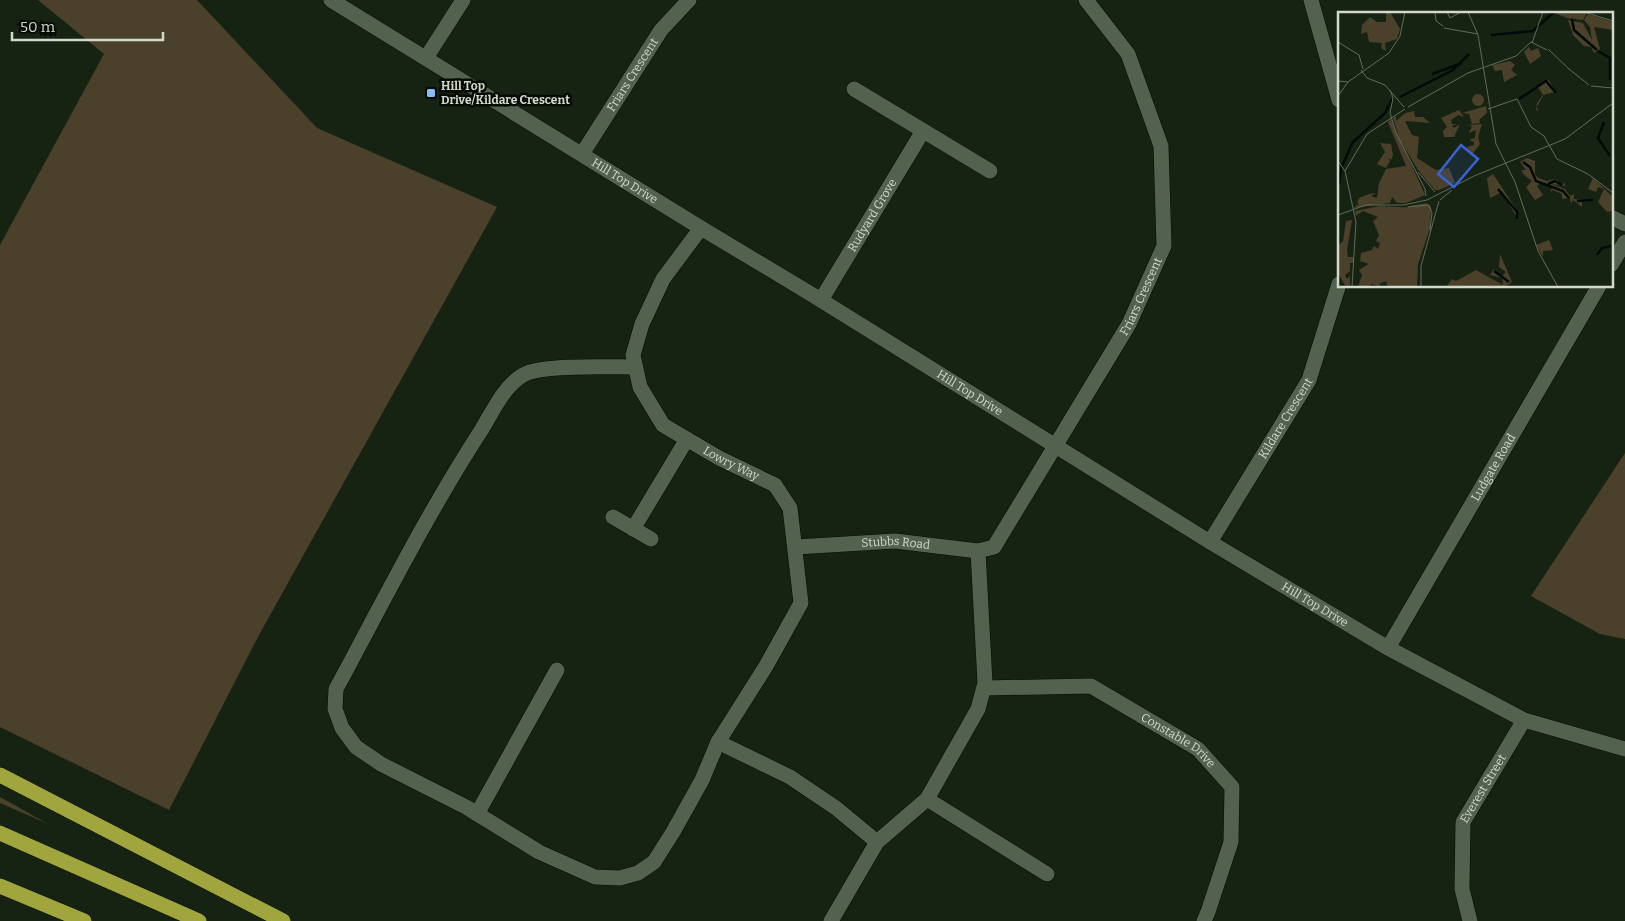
<svg xmlns="http://www.w3.org/2000/svg" width="1625" height="921" font-family="Bitter,serif">
	<rect width="100%" height="100%" fill="#172312"/>
	<path fill="#4b412a" d="M 38,0 L 197,0 L 317,128 L 497,207 L 259,635 L 169,810 L 0,727 L 0,245 L 104,54 Z
		M 1625,453 L 1625,639 L 1600,634 L 1531,596 Z
		M 0,797 L 48,824 L 0,803 Z"/>
	<g fill="none" stroke-linecap="round" stroke-linejoin="round">
		<g stroke="#040c01" stroke-width="16">
			<g id="minor">
				<path id="s1" d="M 331,0 L 701,228 L 811,294 L 1210,542 L 1388,648 L 1524,720 L 1625,749"/>
				<path d="M 1311,0 L 1339,100"/>
				<path d="M 426,58 L 463,0"/>
				<path d="M 854,89 L 990,171"/>
				<path id="s2" d="M 582,154 L 661,30 L 689,0"/>
				<path d="M 1611,217 L 1625,224"/>
				<path id="s3" d="M 701,228 L 663,279 L 642,324 L 633,355 L 640,387 L 663,425 L 719,458 L 775,485 L 790,508 L 801,603 L 766,666 L 718,742"/>
				<path d="M 1611,265 L 1625,242"/>
				<path id="s4" d="M 821,300 L 923,131"/>
				<path d="M 635,367 C 611,367 541,364 523,375 C 504,386 493,411 482,429 C 428,512 383,602 336,689 L 335,709 L 342,728 L 356,747 L 381,764 L 466,807 L 539,852 L 595,877 L 620,878 L 638,873 L 654,862 L 673,832 L 702,780 L 718,742 L 790,777 L 836,808 L 877,842"/>
				<path d="M 613,517 L 651,539"/>
				<path d="M 633,529 L 687,439"/>
				<path id="s5" d="M 1210,542 L 1309,380 L 1339,284"/>
				<path id="s6" d="M 796,547 L 895,541 L 978,551 L 994,547 L 1129,324 L 1164,246 L 1161,146 L 1128,54 L 1086,0"/>
				<path id="s7" d="M 1388,648 L 1599,286"/>
				<path id="s8" d="M 984,688 L 1091,686 L 1198,749 L 1232,787 L 1231,842 L 1208,912 L 1204,921"/>
				<path d="M 927,799 L 1047,874"/>
				<path d="M 477,814 L 557,670"/>
				<path d="M 831,921 L 877,842 L 927,799 L 978,709 L 985,683 L 978,551"/>
				<path id="s9" d="M 1470,921 L 1462,889 L 1463,822 L 1524,720"/>
			</g>
		</g>
		<g stroke="#040c01" stroke-width="16">
			<path id="highway" d="M 0,775 L 283,921
				M 0,833 L 199,921
				M 0,886 L 84,921"/>
		</g>
		<use href="#minor" stroke="#53624e" stroke-width="15"/>
		<use href="#highway" stroke="#a0a63d" stroke-width="15"/>
	</g>
	<rect fill="#8abafc" stroke="#060b05" stroke-width="2" x="426" y="88" width="10" height="10" rx="2.5"/>
	<g text-anchor="middle" stroke-width="5" stroke-linejoin="round" paint-order="stroke">
		<g font-size="12" fill="#d1d9cd" stroke="#060b05">
			<text dy="4" stroke="none"><textPath href="#s2" startOffset="94">Friars Crescent</textPath></text>
			<text dy="4" stroke="none"><textPath href="#s1" startOffset="345">Hill Top Drive</textPath></text>
			<text dy="4" stroke="none"><textPath href="#s4" startOffset="99">Rudyard Grove</textPath></text>
			<text dy="4" stroke="none"><textPath href="#s6" startOffset="490">Friars Crescent</textPath></text>
			<text dy="4" stroke="none"><textPath href="#s1" startOffset="750">Hill Top Drive</textPath></text>
			<text dy="4" stroke="none"><textPath href="#s5" startOffset="145">Kildare Crescent</textPath></text>
			<text dy="4" stroke="none"><textPath href="#s3" startOffset="301">Lowry Way</textPath></text>
			<text dy="4" stroke="none"><textPath href="#s7" startOffset="209">Ludgate Road</textPath></text>
			<text dy="4" stroke="none"><textPath href="#s6" startOffset="100">Stubbs Road</textPath></text>
			<text dy="4" stroke="none"><textPath href="#s1" startOffset="1155">Hill Top Drive</textPath></text>
			<text dy="4" stroke="none"><textPath href="#s8" startOffset="210">Constable Drive</textPath></text>
			<text dy="4" stroke="none"><textPath href="#s9" startOffset="139">Everest Street</textPath></text>
		</g>
		<g font-size="12" font-weight="bold" fill="#d1d9cd" stroke="#060b05" text-anchor="start">
			<text x="441" y="90">Hill Top<tspan x="441" dy="14">Drive/Kildare Crescent</tspan></text>
		</g>
	</g>
	<g transform="translate(1338 12)">
		<rect width="275" height="275" fill="#172312"/>
		<path d="M 48,0 L 52,0 L 62,17 L 59,27 L 47,31 L 48,39 L 43,36 L 44,31 L 31,30 L 29,20 L 23,22 L 24,13 L 32,5 L 39,10 L 48,10 ZM 217,1 L 245,0 L 249,1 L 245,8 L 229,6 ZM 250,2 L 275,10 L 275,18 L 256,15 L 262,37 L 256,41 L 253,35 L 246,34 L 235,23 L 230,8 L 245,11 L 254,28 L 252,15 L 246,8 ZM 191,35 L 193,39 L 200,36 L 203,44 L 192,52 L 186,40 ZM 172,49 L 177,53 L 173,58 L 179,63 L 166,70 L 164,58 L 157,59 L 154,53 ZM 211,68 L 217,80 L 205,83 L 205,84 L 200,93 L 199,95 L 200,99 L 198,98 L 199,91 L 205,83 L 200,75 ZM134 88a6 6 0 1 1 12 0a6 6 0 1 1-12 0ZM 148,94 L 149,101 L 141,108 L 142,111 L 134,112 L 131,102 L 124,101 ZM 121,98 L 126,105 L 120,103 L 113,108 L 114,112 L 119,112 L 114,114 L 116,116 L 122,112 L 116,125 L 106,125 L 105,119 L 109,115 L 103,106 ZM 76,99 L 77,105 L 85,105 L 92,111 L 67,109 L 74,123 L 81,125 L 79,146 L 98,158 L 111,156 L 117,171 L 101,178 L 97,178 L 80,158 L 62,128 L 55,106 L 58,104 L 58,109 L 67,101 ZM 53,107 L 87,183 L 68,191 L 59,191 L 54,185 L 52,191 L 15,196 L 21,192 L 19,191 L 21,186 L 31,182 L 38,181 L 33,184 L 39,186 L 41,171 L 48,157 L 68,154 L 50,110 ZM 144,112 L 140,125 L 142,132 L 133,144 L 129,135 L 136,133 L 136,130 L 131,128 L 137,126 L 138,118 L 131,121 L 134,114 L 130,113 ZM 42,131 L 53,132 L 55,143 L 53,148 L 50,146 L 52,149 L 48,156 L 39,152 L 47,140 ZM 189,146 L 197,149 L 197,162 L 200,166 L 209,169 L 218,167 L 225,173 L 227,170 L 227,174 L 213,172 L 227,177 L 232,184 L 236,182 L 236,187 L 255,189 L 244,190 L 244,195 L 235,188 L 233,192 L 232,186 L 224,187 L 224,182 L 215,178 L 212,180 L 214,176 L 202,171 L 199,174 L 205,183 L 197,188 L 188,175 L 194,169 L 186,163 L 183,158 L 188,158 L 182,150 ZM 155,162 L 180,200 L 178,204 L 164,180 L 152,186 L 149,166 ZM 255,166 L 275,185 L 275,199 L 269,200 L 260,190 L 266,177 L 260,175 L 258,180 L 250,177 ZM 88,191 L 93,195 L 92,216 L 80,252 L 79,275 L 50,275 L 48,269 L 41,272 L 43,275 L 33,272 L 33,275 L 20,275 L 24,263 L 21,258 L 31,252 L 22,249 L 23,241 L 34,238 L 36,234 L 40,237 L 42,231 L 38,229 L 41,223 L 35,209 L 40,205 L 25,199 L 18,204 L 17,199 L 42,194 L 78,196 L 66,195 ZM 14,208 L 9,238 L 10,245 L 16,245 L 15,251 L 12,251 L 12,259 L 7,263 L 9,267 L 12,264 L 12,275 L 8,275 L 0,261 L 0,234 L 5,229 L 8,209 ZM 211,228 L 215,238 L 205,239 L 205,245 L 198,233 ZM 162,242 L 174,270 L 167,275 L 108,275 L 114,267 L 118,269 L 138,258 L 165,273 L 164,266 L 152,263 L 156,257 L 164,264 L 168,260 L 161,255 Z" fill="#4b412a"/>
		<path fill="none" stroke="#000b09" stroke-width="2.5" d="M 234,7 L 236,18 L 259,38M 153,23 L 195,19 L 216,0M 260,39 L 272,46 L 272,68M 94,62 L 124,51M 62,85 L 115,58 L 131,42M 181,87 L 208,69 L 218,81M 266,110 L 260,126 L 272,144M 185,150 L 192,155 L 198,169 L 225,179 L 231,186M 1,172 L 3,157 L 14,131 L 47,101 L 54,87M 210,172 L 217,169 L 224,173M 160,177 L 179,200 L 179,207M 239,189 L 255,188M 259,243 L 264,236 L 273,234M 156,259 L 171,270"/>
		<path fill="none" stroke="#616c5d" stroke-width="1" d="M 97,0 L 98,9 L 105,14M 109,0 L 112,6 L 123,0M 130,0 L 140,23 L 158,132 L 177,170 L 200,239 L 220,275M 246,0 L 275,9M 106,16 L 140,22M 0,30 L 21,43 L 25,57M 194,31 L 205,0M 210,37 L 232,58M 231,57 L 251,73M 23,58 L 29,66 L 47,73 L 66,95M 0,69 L 10,70 L 51,41 L 62,24 L 67,0M 253,74 L 275,76M 52,78 L 55,86 L 52,101 L 58,121 L 87,177 L 88,184M 0,84 L 10,70M 70,95 L 130,61 L 178,44 L 193,30 L 209,38M 150,97 L 179,87 L 193,115 L 206,124 L 219,147 L 250,162 L 275,181M 0,149 L 7,159 L 18,210 L 14,275M 7,159 L 29,122 L 67,97M 80,160 L 97,180M 102,188 L 114,178M 91,193 L 94,201 L 92,218M 70,195 L 91,193M 0,203 L 28,193 L 65,193 L 89,188 L 136,164 L 227,127 L 275,91M 83,275 L 83,254 L 101,189"/>
		<path fill="#3863d6" fill-opacity="0.15" stroke="#3863d6" stroke-width="2.5" d="M 123,133 L 140,147 L 116,175 L 100,162 Z"/>
		<rect width="275" height="275" fill="none" stroke="#d1d9cd" stroke-width="2.5"/>
	</g>
	<path d="M12 32v8h151v-8" fill="none" stroke="#d1d9cd" stroke-width="2.5"/>
	<text x="20" y="32" font-size="15" fill="#d1d9cd" stroke="#060b05" stroke-width="4" paint-order="stroke">50 m</text>
</svg>
